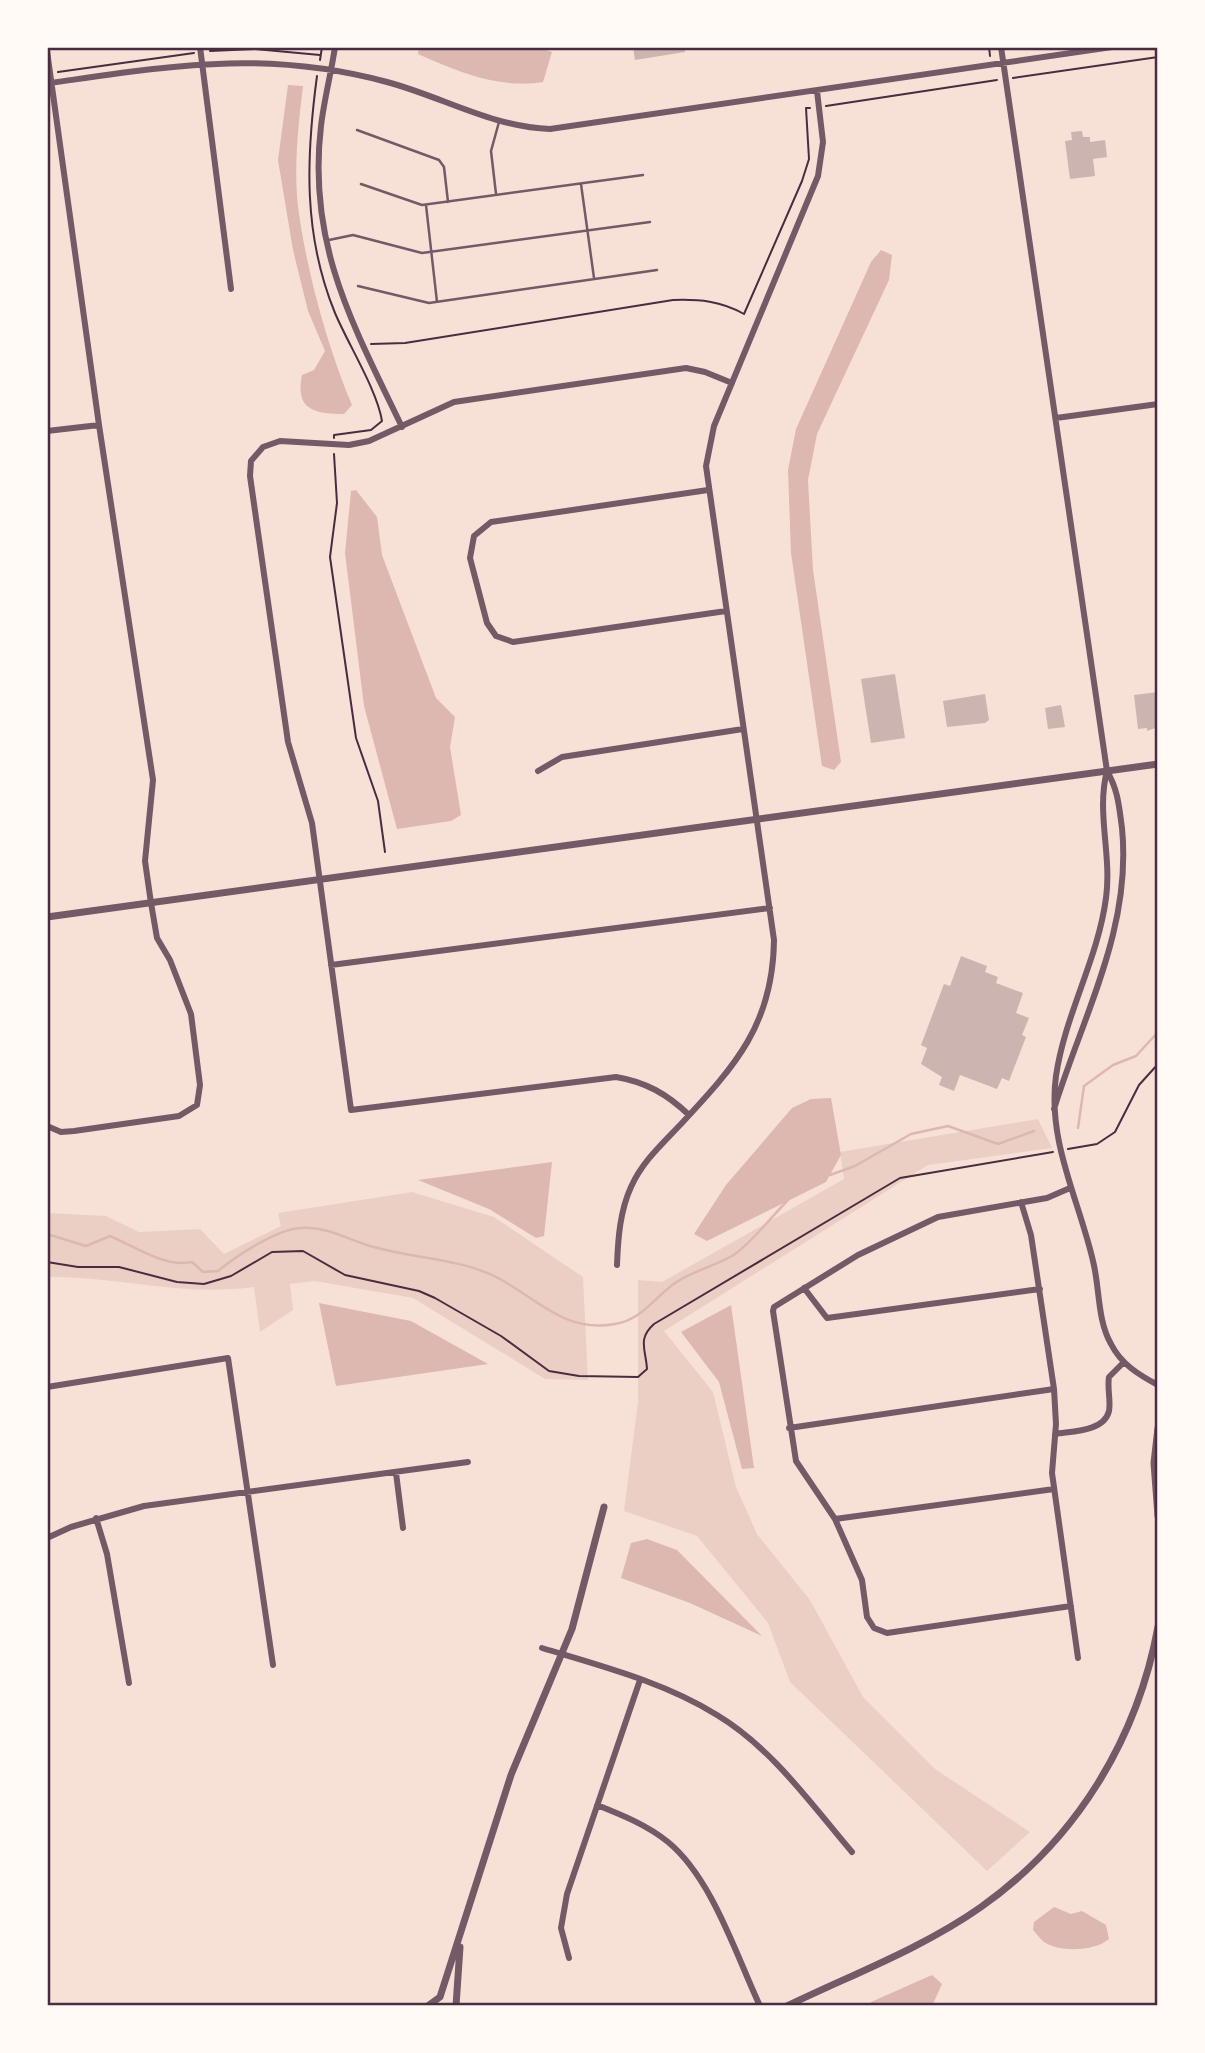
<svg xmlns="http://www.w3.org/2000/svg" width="1205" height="2053" font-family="'Libre Baskerville',serif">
	<rect width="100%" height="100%" fill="#f7e1d7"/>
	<path fill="#ebcfc5" d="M 1038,1119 L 1052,1148 L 928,1165 L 664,1331 L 713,1392 L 736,1487 L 757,1534 L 810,1600 L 863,1697 L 935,1769 L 1030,1832 L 987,1871 L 790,1682 L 768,1623 L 697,1536 L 624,1511 L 638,1402 L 638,1280 L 662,1282 L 844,1179 L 840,1152 Z
		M 412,1192 L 494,1217 L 583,1277 L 588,1380 L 545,1379 L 413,1298 L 315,1281 L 290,1284 L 293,1310 L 260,1332 L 254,1287 C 182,1297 117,1276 47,1277 L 47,1213 L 106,1216 L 139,1232 L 200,1229 L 224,1254 L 281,1226 L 278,1213 Z"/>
	<path fill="#dcb8b0" d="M 419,47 L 538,47 L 552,52 L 543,82 C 499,89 458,72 418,54 Z
		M 288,85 L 303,86 C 298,128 293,173 299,214 C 308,276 328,348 352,405 L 344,414 C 313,414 295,409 302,375 L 314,370 L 325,351 L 308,311 L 293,250 L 278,160 Z
		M 881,250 L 892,255 L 889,280 L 817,434 L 808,480 L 813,570 L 841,762 L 834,770 L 822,766 L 791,553 L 788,470 L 796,429 L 871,262 Z
		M 356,490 L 377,517 L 382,555 L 436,698 L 455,717 L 450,747 L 461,815 L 451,821 L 397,829 L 364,706 L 345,553 L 351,491 Z
		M 831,1098 L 841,1155 L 826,1182 L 707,1241 L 694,1234 L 726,1185 L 792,1108 L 811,1099 Z
		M 552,1162 L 544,1236 L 536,1238 L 489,1209 L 418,1180 Z
		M 319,1303 L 411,1321 L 488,1364 L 336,1386 Z
		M 731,1305 L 754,1468 L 742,1469 L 719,1382 L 681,1332 Z
		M 647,1539 L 677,1550 L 762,1636 L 690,1603 L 621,1578 L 631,1543 Z
		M 1054,1907 L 1071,1914 L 1082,1911 L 1106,1925 L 1109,1939 C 1095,1951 1061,1953 1044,1942 C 1040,1939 1036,1933 1033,1930 L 1034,1922 Z
		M 932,1975 L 942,1984 L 932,2006 L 871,2006 L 871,2002 Z"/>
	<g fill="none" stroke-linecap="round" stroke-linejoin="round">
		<path stroke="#dcb8b0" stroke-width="2.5" d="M 1078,1128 L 1084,1086 L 1113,1065 L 1136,1056 L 1158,1032
			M 830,1175 L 855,1166 L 911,1134 L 948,1126 L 998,1144 L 1034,1131
			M 47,1234 L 86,1246 L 110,1236 C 134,1246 165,1268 192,1262 L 203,1272 L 218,1271 C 236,1256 277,1229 301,1228 C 325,1226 345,1238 367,1245 C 410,1259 460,1257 500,1279 C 540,1301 566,1333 615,1324 C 640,1320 652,1301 671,1286 C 688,1272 713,1267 732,1256 C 749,1246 773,1215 788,1200"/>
	</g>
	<path fill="#ccb4b1" d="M 633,47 L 685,47 L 685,52 L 635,60 Z
		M 1082,131 L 1083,137 L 1090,137 L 1090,142 L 1105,140 L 1107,157 L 1093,159 L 1095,176 L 1070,179 L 1065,141 L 1072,140 L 1071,132 Z
		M 895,674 L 905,738 L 871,743 L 861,679 Z
		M 1158,692 L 1158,727 L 1147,731 L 1147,728 L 1138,729 L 1134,695 Z
		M 985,694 L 989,720 L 985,723 L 947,727 L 943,701 Z
		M 1061,705 L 1065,727 L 1048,729 L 1045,708 Z
		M 961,956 L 987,966 L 985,972 L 998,977 L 996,983 L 1023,993 L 1016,1013 L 1029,1018 L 1022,1035 L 1026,1037 L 1009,1081 L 1002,1078 L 997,1089 L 960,1075 L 954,1091 L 939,1085 L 942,1077 L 921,1064 L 927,1048 L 921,1045 L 944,984 L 950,986 Z"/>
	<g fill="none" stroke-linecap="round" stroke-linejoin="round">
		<path stroke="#4a2c40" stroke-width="2" d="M 989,47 L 990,56
			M 210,51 L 255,49 L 320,55
			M 320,60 L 322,47
			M 58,72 L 194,53
			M 317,76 C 306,158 303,235 335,313 C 348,344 377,390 382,421 L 371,430 L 334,435 L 334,438
			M 1013,78 L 1158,57
			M 826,106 L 997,80
			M 371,344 L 405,343 L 673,300 C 699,299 721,301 744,314 L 802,181 L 809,159 L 806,108 L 810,108
			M 334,454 L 337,503 L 330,557 L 356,738 L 378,801 L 385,852
			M 1068,1149 L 1097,1144 L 1115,1132 L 1139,1085 L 1158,1064
			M 47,1262 L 78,1267 L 119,1267 L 177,1282 L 204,1284 L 231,1276 L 272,1252 L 303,1251 L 345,1275 L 419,1291 L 435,1298 L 501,1336 L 549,1371 L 579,1376 L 638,1377 L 647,1369 C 646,1350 637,1339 654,1324 L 900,1178 L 1053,1152"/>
		<path stroke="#755966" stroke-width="2.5" d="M 357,130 L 439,160 L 444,167 L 448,202
			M 361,184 L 422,205 L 643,175
			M 581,184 L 594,278
			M 496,194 L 491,151 L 499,122
			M 426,205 L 437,302
			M 329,240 L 353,235 L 422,253 L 650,222
			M 358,286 L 429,303 L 657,270"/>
		<path stroke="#755966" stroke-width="6" d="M 200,47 L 231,289
			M 335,47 C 331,74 324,100 321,126 C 307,244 353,325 402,427
			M 1001,47 L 1107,771 C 1118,790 1119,806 1122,828 C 1132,929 1083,1015 1054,1109
			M 47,51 L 99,425 L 153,780 L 145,861 L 151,903 L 157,938 L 170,960 L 191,1014 L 200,1085 L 197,1105 L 179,1116 L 74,1131 L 61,1132 L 47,1126
			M 50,83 C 171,66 265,49 387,82 C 443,97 492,127 550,129 L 1112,47
			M 1056,418 L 1158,404
			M 47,431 L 99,425
			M 708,490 L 491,522 L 474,536 L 470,558 L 487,623 L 496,636 L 513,642 L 726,611
			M 538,771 L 562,757 L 743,729
			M 1107,771 C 1096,812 1112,855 1106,898 C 1098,959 1065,1014 1056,1076 C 1047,1141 1079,1200 1093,1261 C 1100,1289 1097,1319 1111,1344 C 1121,1364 1139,1375 1158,1385
			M 331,965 L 770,908
			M 689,1115 C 667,1094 646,1082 616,1077 L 351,1110 L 312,823 L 288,742 L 250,476 L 251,461 L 263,447 L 280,441 L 349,445 L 369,441 L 454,402 L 686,368 L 705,372 L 732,383
			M 1070,1188 L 1047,1198 L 938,1217 L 858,1255 L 774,1307 L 773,1311 L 796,1461 L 835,1519 L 862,1580 L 867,1617 L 874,1628 L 887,1633 L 1071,1606
			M 1021,1202 L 1031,1235 L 1054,1389 L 1056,1424 L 1052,1473 L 1078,1658
			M 617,1265 C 618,1238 620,1211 631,1187 C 642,1162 662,1144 681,1124 C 736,1065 773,1024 774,940 L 706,466 L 714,426 L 818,176 L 823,142 L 817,91
			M 804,1288 L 827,1318 L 1040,1289
			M 47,1387 L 228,1358 L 273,1665
			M 789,1428 L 1054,1389
			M 1055,1434 C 1071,1431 1104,1432 1109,1411 C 1111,1401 1107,1388 1109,1377 L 1124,1362
			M 396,1473 L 403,1528
			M 96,1518 L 107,1554 L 129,1683
			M 835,1519 L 1054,1489
			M 47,1538 L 71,1527 L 144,1506 L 468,1462
			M 542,1648 C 601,1666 664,1682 717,1715 C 772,1748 811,1804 852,1852
			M 597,1805 C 622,1815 647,1825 668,1842 C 712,1878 736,1955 760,2006
			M 569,1958 L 561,1928 L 567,1894 L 640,1680"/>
		<path stroke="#755966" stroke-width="7" d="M 47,917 L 1158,764
			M 1158,1428 L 1154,1463 L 1158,1516
			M 429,2005 L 440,1997 L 511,1775 L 572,1629 L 604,1507
			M 456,2006 L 460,1947
			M 787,2006 C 851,1975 923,1948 981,1907 C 1076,1840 1137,1740 1158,1627"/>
	</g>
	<rect width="1205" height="2053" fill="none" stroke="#fffaf5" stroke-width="98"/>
	<rect x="49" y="49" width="1107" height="1955" fill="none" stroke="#4a2c40" stroke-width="2.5"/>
</svg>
